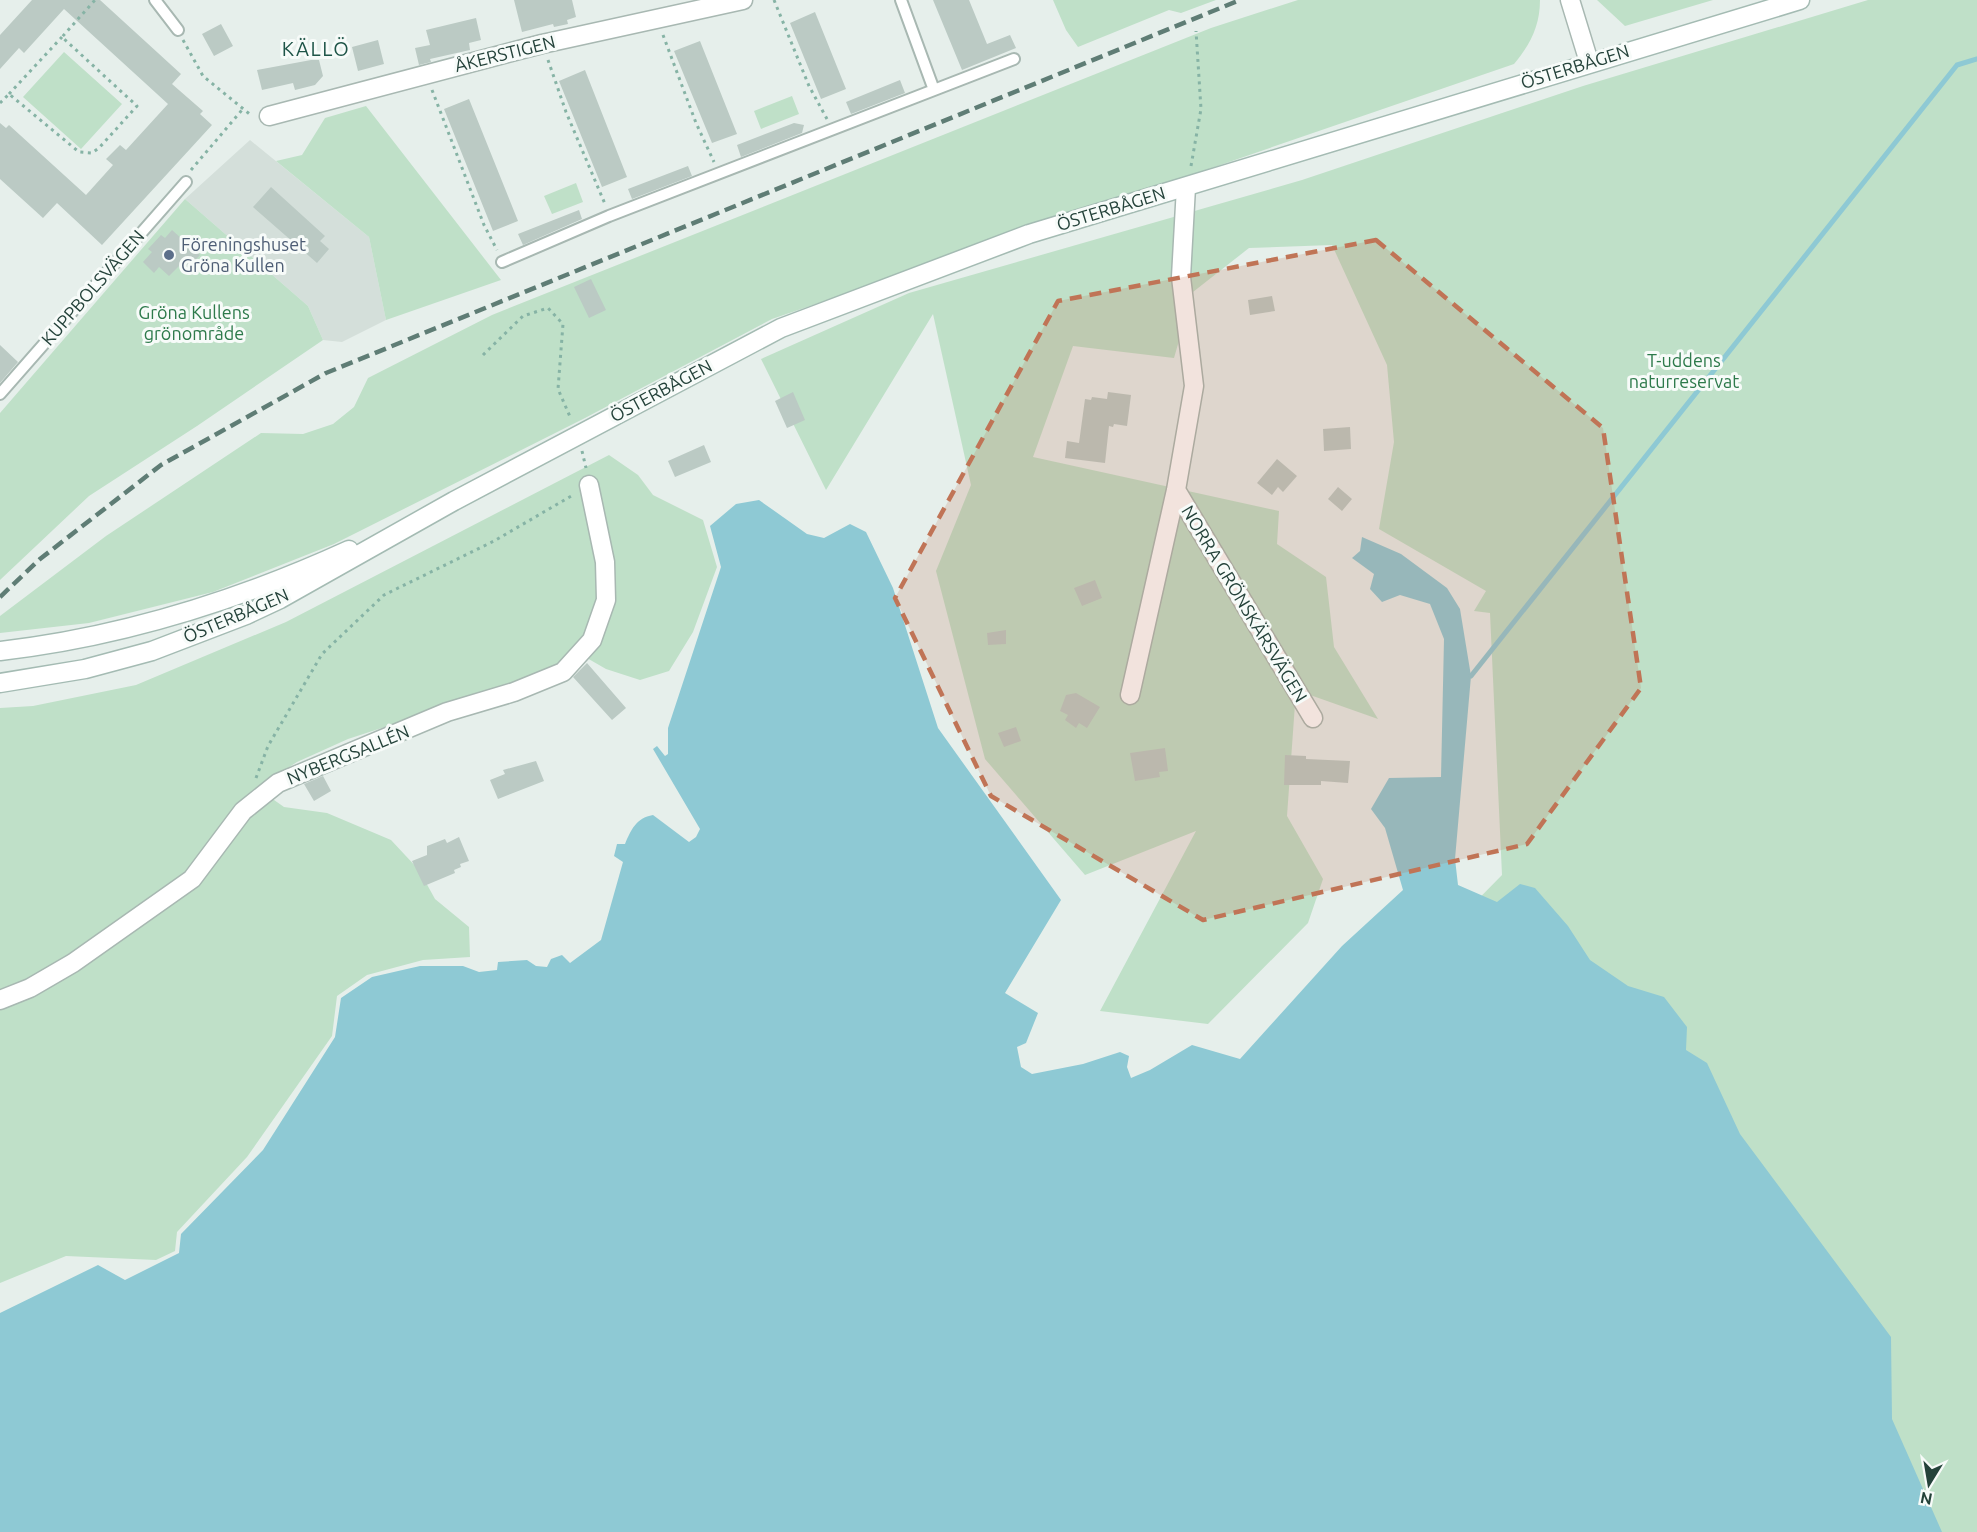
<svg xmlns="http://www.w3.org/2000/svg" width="1977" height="1532" font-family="Ubuntu,sans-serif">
	<rect width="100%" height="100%" fill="#e6efeb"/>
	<path fill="#d4dfda" d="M 250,140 L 369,237 L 386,320 L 342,342 L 323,340 L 308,306 L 185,199 Z"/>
	<path fill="#bfe0c8" d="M 1053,0 L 1216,0 L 1181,13 L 1169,10 L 1078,47 L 1066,30 Z
		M 1298,0 L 1540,0 C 1540,26 1530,45 1514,64 L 772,319 L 585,418 L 334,544 L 213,592 L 89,623 L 0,633 L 0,616 L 106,536 L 261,433 L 303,434 L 333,424 L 354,407 L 368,378 L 492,315 L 1211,28 Z
		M 1597,0 L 1713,0 L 1625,26 Z
		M 1868,0 L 1977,0 L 1977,1532 L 1528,1532 L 1441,937 L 1502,875 L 1490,613 L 1474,611 L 1486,591 L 1379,529 L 1394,442 L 1387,365 L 1332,245 L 1249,248 L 1193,292 L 1174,358 L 1073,346 L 1033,457 L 1279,511 L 1277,544 L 1326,577 L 1334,647 L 1378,719 L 1296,690 L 1287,816 L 1323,879 L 1308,923 L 1208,1024 L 1100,1011 L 1196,831 L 1085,875 L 985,759 L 936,571 L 971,485 L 933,314 L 826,490 L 761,359 L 909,293 L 1302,180 L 1583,86 Z
		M 64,52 L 122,104 L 81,149 L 23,97 Z
		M 792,96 L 799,114 L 761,129 L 754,111 Z
		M 366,106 L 501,280 L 386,320 L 369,237 L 276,161 L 302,155 L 325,118 Z
		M 576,183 L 583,202 L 552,214 L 544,196 Z
		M 185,199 L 308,306 L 323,340 L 197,426 L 89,496 L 0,580 L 0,413 Z
		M 609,455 L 638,475 L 653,495 L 703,520 L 717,567 L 693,632 L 669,671 L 640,680 L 606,669 L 573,650 L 554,668 L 513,685 L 348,739 L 297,762 L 257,788 L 284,807 L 327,813 L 391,840 L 419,870 L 435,899 L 469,927 L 470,957 L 423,960 L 367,975 L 337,996 L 332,1036 L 247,1157 L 177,1232 L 175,1251 L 156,1260 L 66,1256 L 0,1283 L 0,708 L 33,706 L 136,685 L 286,622 Z"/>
	<path fill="#8ec9d4" d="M 759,500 L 807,534 L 824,538 L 850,524 L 866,532 L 893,588 L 938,728 L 1061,900 L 1005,993 L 1038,1013 L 1026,1043 L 1017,1047 L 1021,1067 L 1032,1074 L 1083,1064 L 1120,1052 L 1129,1056 L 1127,1067 L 1131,1078 L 1150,1070 L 1192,1045 L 1240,1059 L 1342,946 L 1403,890 L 1385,828 L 1371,809 L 1389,778 L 1441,777 L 1444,639 L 1430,604 L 1400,595 L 1382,602 L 1370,589 L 1374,574 L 1352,558 L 1360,551 L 1362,537 L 1401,554 L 1447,588 L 1460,609 L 1471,676 L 1455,859 L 1458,885 L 1497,902 L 1520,884 L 1535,888 L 1568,926 L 1590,960 L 1628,986 L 1664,997 L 1687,1027 L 1686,1050 L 1707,1063 L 1740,1134 L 1891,1337 L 1892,1419 L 1942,1532 L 0,1532 L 0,1313 L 98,1265 L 125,1280 L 179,1253 L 181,1234 L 263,1150 L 335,1037 L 341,998 L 372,977 L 420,966 L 463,966 L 479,972 L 497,970 L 498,962 L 527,960 L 536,966 L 547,967 L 551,959 L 562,955 L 570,963 L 601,940 L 623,862 L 614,856 L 617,844 L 625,844 C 631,830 636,818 653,815 L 689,842 L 696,837 L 700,829 L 653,749 L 657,746 L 665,756 L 668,754 L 668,728 L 721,567 L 710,526 L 736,504 Z"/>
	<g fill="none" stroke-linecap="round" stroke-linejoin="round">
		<path stroke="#8ec9d4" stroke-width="5" d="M 1471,676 L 1957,65 L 1977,59"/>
	</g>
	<path fill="#bbcac4" d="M 32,0 L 100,0 L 181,74 L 172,84 L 203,111 L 200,114 L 212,125 L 102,245 L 57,203 L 43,218 L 0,179 L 0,123 L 6,128 L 9,125 L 86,195 L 113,165 L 106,159 L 120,145 L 126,150 L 168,104 L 64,9 L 24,53 L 19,48 L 0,69 L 0,35 Z
		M 514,0 L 572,0 L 576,17 L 567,20 L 568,24 L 554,27 L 553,24 L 522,32 Z
		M 933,0 L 969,0 L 987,44 L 1010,35 L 1016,48 L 962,70 Z
		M 815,12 L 846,89 L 821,99 L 790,23 Z
		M 476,18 L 481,40 L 469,43 L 470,50 L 430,59 L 431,62 L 419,65 L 415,48 L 430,45 L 426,30 Z
		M 221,24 L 233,46 L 214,56 L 202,34 Z
		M 378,40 L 384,64 L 358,71 L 352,47 Z
		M 700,41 L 737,134 L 712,143 L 674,51 Z
		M 311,60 L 319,60 L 323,76 L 315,85 L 295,90 L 293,83 L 262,90 L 257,70 Z
		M 585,70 L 627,177 L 602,187 L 559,81 Z
		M 900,80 L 905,93 L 851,114 L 846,102 Z
		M 469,99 L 518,221 L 493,231 L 444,109 Z
		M 794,123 L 804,125 L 802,133 L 741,157 L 737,145 Z
		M 688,166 L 692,176 L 632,199 L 628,189 Z
		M 271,187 L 325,236 L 320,241 L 329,249 L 317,263 L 253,207 Z
		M 579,210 L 582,219 L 523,245 L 518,234 Z
		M 172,230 L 200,255 L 187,269 L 181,264 L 169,276 L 159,267 L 154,273 L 143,262 L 152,252 L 148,249 L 161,235 L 165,238 Z
		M 591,279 L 606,310 L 589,318 L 574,287 Z
		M 1272,296 L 1275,311 L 1250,315 L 1248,300 Z
		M 0,345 L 18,362 L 0,383 Z
		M 793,392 L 805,420 L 787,428 L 775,401 Z
		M 1108,392 L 1131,395 L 1127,426 L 1114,424 L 1113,427 L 1109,426 L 1105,463 L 1065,458 L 1067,441 L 1079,443 L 1085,399 L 1091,400 L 1092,397 L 1107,399 Z
		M 1350,427 L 1351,449 L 1324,451 L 1323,429 Z
		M 704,445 L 711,462 L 675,477 L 668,461 Z
		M 1277,459 L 1297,476 L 1283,492 L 1278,487 L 1272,495 L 1257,483 Z
		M 1338,487 L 1352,499 L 1342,511 L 1328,499 Z
		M 1095,580 L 1102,598 L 1082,606 L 1074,588 Z
		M 1006,630 L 1006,644 L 988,645 L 987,633 Z
		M 587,663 L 626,708 L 612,720 L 573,677 Z
		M 1076,693 L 1100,707 L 1087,728 L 1079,723 L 1076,728 L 1065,720 L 1068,715 L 1060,711 L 1066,695 Z
		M 1016,727 L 1021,741 L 1004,747 L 998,733 Z
		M 1165,748 L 1168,771 L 1159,772 L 1160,777 L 1135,781 L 1130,753 Z
		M 1285,755 L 1306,756 L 1306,759 L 1350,761 L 1348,783 L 1321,781 L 1321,785 L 1284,785 Z
		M 536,761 L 544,781 L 498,799 L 490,780 L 505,774 L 503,770 Z
		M 323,776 L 331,791 L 314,801 L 304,784 Z
		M 459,837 L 469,861 L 460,864 L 461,867 L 454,870 L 455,873 L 424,886 L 412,861 L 427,855 L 427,846 L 445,839 L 447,843 Z"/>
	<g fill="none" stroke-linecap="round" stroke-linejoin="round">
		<g stroke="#a8b8b2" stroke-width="14">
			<path id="lane" d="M 155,0 L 178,30
				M 901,0 L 934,90 L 1014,59
				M 502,262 L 609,216 L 934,90
				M 0,394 L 186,182"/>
		</g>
		<g stroke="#a8b8b2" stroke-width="21">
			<path id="street" d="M 1570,0 L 1589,62
				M 269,116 L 542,44 L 743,0
				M 1176,490 L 1313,718
				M 1130,695 L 1176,490 L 1194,386 L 1181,277 L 1186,187
				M 0,1000 L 30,988 L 73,963 L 192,879 L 243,811 L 278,783 L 447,712 L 514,692 L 563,672 L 592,640 L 606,600 L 605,562 L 589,485"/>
		</g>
		<g stroke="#a4bbb3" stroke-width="21">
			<path id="secondary" d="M 0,651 C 122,637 237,601 349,550
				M 0,683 L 85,669 L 152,651 L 246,615 L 280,599 L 454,501 L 781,328 L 1029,234 L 1800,0"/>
		</g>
		<path stroke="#86b3a5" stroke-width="3" stroke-dasharray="3 4.5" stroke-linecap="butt" d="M 774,0 L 809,86 L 827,119
			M 663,35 L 696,123 L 714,162
			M 183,40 L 203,76 L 252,116
			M 548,60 L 566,112 L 605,204
			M 432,90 L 484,225 L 497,250
			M 9,94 L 62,37
			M 0,103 L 9,94 L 79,152 L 92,153 L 99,148 L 137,106 L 62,37 L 95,0
			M 1191,166 L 1201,109 L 1196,31
			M 191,170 L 242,110
			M 483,355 L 523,316 L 548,308 L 563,324 L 558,389 L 571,419
			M 582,451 L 586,468
			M 256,778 L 268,746 L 322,654 L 384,595 L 494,541 L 573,495"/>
		<use href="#lane" stroke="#fff" stroke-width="10"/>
		<use href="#street" stroke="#fff" stroke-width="18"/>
		<use href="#secondary" stroke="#fff" stroke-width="18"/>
		<path stroke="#5f7d75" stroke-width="4.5" stroke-dasharray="12 6" stroke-linecap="butt" d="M 0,597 L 40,559 L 161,465 L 326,373 L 1240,0"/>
	</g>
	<path fill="#c07456" fill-opacity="0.2" stroke="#c07456" stroke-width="4.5" stroke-dasharray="12 8" stroke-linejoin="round" d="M 1376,240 L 1603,428 L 1641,688 L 1527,844 L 1203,920 L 991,796 L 895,598 L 1058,301 Z"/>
	<circle fill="#5c6f8a" stroke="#f7fbf9" stroke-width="2" cx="169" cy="255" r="6"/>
	<g text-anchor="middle" stroke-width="6" stroke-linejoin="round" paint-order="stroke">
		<g font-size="18" fill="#24423a" stroke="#f7fbf9">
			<text transform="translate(505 54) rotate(-14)" y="6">ÅKERSTIGEN</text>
			<text transform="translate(1575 67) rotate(-17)" y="6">ÖSTERBÅGEN</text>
			<text transform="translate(1111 209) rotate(-17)" y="6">ÖSTERBÅGEN</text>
			<text transform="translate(93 288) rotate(-49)" y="6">KUPPBOLSVÄGEN</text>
			<text transform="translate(661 391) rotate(-28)" y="6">ÖSTERBÅGEN</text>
			<text transform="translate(1244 604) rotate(59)" y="6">NORRA GRÖNSKÄRSVÄGEN</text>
			<text transform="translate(236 616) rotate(-23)" y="6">ÖSTERBÅGEN</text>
			<text transform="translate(348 755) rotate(-22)" y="6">NYBERGSALLÉN</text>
		</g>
		<g font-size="18" fill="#4e5e75" stroke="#f7fbf9" text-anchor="start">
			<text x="181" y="251">Föreningshuset<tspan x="181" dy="21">Gröna Kullen</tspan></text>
		</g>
		<g font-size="18" fill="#2d7a4b" stroke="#f7fbf9">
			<text x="194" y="319">Gröna Kullens<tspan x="194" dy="21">grönområde</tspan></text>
			<text x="1684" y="367">T-uddens<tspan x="1684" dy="21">naturreservat</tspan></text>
		</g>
		<g font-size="20" letter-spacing="1.5" fill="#1f5548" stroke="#f7fbf9">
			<text x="316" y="56">KÄLLÖ</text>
		</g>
	</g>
	<g transform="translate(1929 1484) rotate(191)" stroke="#f7fbf9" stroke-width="4.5" paint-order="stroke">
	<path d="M0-4.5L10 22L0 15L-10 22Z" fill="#24423a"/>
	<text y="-9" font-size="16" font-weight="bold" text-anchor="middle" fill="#24423a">N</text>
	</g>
</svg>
